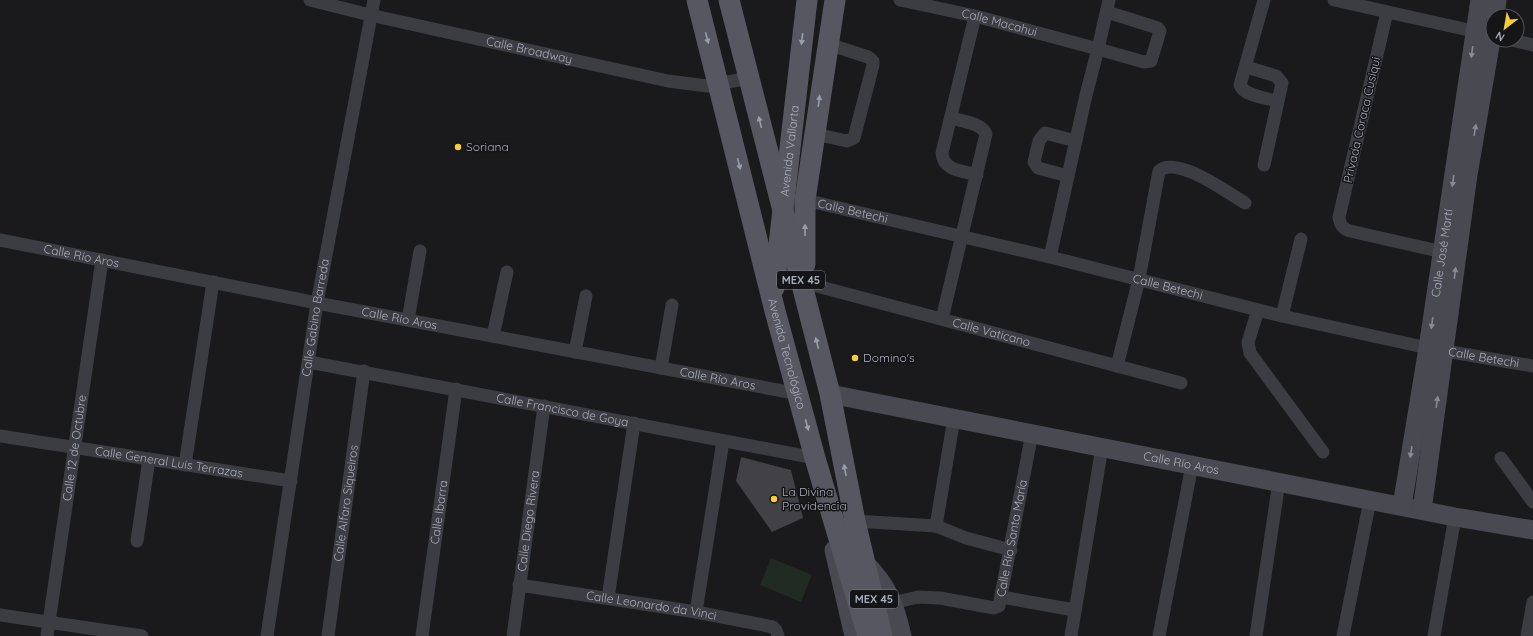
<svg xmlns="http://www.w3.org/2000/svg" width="1533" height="636" font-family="Quicksand,sans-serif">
	<rect width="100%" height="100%" fill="#1a191c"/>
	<path fill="#212a23" d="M 771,558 L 812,575 L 801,602 L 760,585 Z"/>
	<path fill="#414146" d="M 741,457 L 791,470 L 803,518 L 772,532 L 736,481 Z"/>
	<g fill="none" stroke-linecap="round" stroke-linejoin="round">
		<g stroke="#3c3c43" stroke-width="13">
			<path id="s1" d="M 310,0 L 370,15 L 668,81 L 707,86 L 749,78"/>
			<path id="s2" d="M 900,0 L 975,16 L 1098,49 L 1086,95 L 1050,257"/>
			<path d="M 1264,0 L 1240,85 C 1244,96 1267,98 1277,101"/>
			<path d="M 1334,0 L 1482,33"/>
			<path d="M 1107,12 L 1158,28 L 1160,31 L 1151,61 L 1144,62 L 1098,49 L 1109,0"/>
			<path d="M 1387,12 L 1339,217 C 1340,225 1343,229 1350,231 L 1443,252"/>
			<path d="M 975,16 L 942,153 C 943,171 963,171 977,175"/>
			<path d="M 1512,40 L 1533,45"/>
			<path d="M 1246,67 L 1276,76 L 1282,83 L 1264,165"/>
			<path d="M 815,134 L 847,141 L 854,138 L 873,65 L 873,61 L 868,57 L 828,44"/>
			<path d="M 1068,176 L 1038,168 L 1034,162 L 1039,141 L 1045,133 L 1076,141"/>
			<path id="s3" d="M 805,200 L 1050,257 L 1282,316 L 1428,348 L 1533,366"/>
			<path id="s4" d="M 0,240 L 317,303 L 799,394"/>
			<path id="s5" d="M 802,282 L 1181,383"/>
			<path d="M 1258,310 L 1248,342 L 1250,353 L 1323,452"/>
			<path d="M 1282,316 L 1301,239"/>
			<path d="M 942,319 L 986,134 C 982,123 961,121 951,118"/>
			<path d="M 408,320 L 420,251"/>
			<path d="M 493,336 L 507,272"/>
			<path d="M 575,352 L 586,296"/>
			<path id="s6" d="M 309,362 L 815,458"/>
			<path d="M 1117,366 L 1139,279 L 1159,171 C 1177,155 1228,193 1245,203"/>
			<path d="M 661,368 L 672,305"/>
			<path id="s7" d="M 0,436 L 291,481"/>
			<path d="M 1501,458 L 1533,502"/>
			<path d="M 185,465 L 213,282"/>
			<path d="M 855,521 L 936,526 L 966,538 L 1011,550"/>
			<path d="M 936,526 L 954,418"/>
			<path d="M 137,541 L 149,459"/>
			<path id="s8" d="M 519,585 L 696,612 L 773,627 L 776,630 L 778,636"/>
			<path d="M 1002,597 L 1074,610"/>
			<path d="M 608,598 L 634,423"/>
			<path id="s9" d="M 892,603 L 918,597 L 940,598 L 994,608 L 999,606 L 1032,433"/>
			<path d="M 696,612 L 723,441"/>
			<path d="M 0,615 L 142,636"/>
			<path id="s10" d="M 47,636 L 102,260"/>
			<path id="s11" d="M 267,636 L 317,303 L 374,0"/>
			<path id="s12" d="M 328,636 L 364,371"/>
			<path id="s13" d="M 422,636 L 456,389"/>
			<path id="s14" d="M 513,636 L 544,406"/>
			<path d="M 1071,636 L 1102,447"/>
			<path d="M 1159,636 L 1192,465"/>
			<path d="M 1256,636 L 1279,482"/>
			<path d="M 1343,636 L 1370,500"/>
			<path d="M 1434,636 L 1455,517"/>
			<path d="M 1527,636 L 1533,602"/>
		</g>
		<g stroke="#484951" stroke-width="19">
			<path d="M 1495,16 L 1497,0"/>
			<path id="s15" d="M 830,394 L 1455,517 L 1533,530"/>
			<path id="s16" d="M 1402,506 L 1428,348 L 1480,0"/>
			<path d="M 1422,510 L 1468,175 L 1493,28"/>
			<path d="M 834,550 L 854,636"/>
			<path d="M 865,563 C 888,586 895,605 902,636"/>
		</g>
		<g stroke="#565760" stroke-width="21">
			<path id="s17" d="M 697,0 L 775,311 L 815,458 L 868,636"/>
			<path d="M 729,0 L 830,394 L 855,521 L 882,636"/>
			<path d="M 805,264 L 805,200 L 835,0"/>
			<path id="s18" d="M 774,288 L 807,0"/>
		</g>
	</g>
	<defs><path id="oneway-solid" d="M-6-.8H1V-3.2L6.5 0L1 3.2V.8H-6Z"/></defs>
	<g fill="#9a9daa">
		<use href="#oneway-solid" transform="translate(707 38) rotate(76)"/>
		<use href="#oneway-solid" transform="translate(802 39) rotate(97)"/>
		<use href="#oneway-solid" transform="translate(819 101) rotate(-82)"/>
		<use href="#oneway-solid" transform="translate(760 122) rotate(-104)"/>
		<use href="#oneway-solid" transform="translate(739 164) rotate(76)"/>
		<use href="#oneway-solid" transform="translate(805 230) rotate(-90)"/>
		<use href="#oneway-solid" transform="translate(817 343) rotate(-104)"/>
		<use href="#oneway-solid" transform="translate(807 425) rotate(75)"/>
		<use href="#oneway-solid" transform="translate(845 470) rotate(-101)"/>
	</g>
	<g fill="#888b97">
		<use href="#oneway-solid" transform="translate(1472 52) rotate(98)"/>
		<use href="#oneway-solid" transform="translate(1475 130) rotate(-80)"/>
		<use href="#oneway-solid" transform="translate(1453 181) rotate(98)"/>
		<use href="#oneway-solid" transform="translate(1455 273) rotate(-83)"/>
		<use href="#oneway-solid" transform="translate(1432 323) rotate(98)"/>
		<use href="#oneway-solid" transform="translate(1437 402) rotate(-82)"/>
		<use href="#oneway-solid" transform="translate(1411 452) rotate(99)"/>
	</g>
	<g fill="#facd34" stroke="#151417" stroke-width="1.5">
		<circle cx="458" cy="147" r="4"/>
		<circle cx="855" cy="358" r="4"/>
		<circle cx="774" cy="499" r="4"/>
	</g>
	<g text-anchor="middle" stroke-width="3" stroke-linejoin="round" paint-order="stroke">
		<g fill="#151417" stroke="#7e808a" stroke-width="1">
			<rect x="777" y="271" width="48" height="18" rx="3"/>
			<rect x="850" y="590" width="48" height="18" rx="3"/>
		</g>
		<g font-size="11" font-weight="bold" fill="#abafbc">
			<text x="801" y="284">MEX 45</text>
			<text x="874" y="603">MEX 45</text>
		</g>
		<g font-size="12" fill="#abafbc" stroke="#151417">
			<text dy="4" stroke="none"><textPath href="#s2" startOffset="102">Calle Macahui</textPath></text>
			<text dy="4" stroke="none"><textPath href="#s1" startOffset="225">Calle Broadway</textPath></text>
			<text transform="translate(1362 120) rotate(-77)" y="4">Privada Coraca Cusiqui</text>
			<text dy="4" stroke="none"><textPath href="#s18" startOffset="138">Avenida Vallarta</textPath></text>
			<text dy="4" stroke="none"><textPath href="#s3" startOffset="49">Calle Betechi</textPath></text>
			<text dy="4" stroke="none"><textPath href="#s16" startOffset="256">Calle José Martí</textPath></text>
			<text dy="4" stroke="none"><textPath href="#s4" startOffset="83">Calle Río Aros</textPath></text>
			<text dy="4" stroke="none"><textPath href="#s3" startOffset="373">Calle Betechi</textPath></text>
			<text dy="4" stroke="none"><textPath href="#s11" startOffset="322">Calle Gabino Barreda</textPath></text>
			<text dy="4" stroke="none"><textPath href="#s4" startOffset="407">Calle Río Aros</textPath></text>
			<text dy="4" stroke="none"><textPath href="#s5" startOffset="196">Calle Vaticano</textPath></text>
			<text dy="4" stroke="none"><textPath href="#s17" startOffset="365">Avenida Tecnológico</textPath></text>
			<text dy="4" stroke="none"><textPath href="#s3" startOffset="697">Calle Betechi</textPath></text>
			<text dy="4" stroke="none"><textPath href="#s4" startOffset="731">Calle Río Aros</textPath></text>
			<text dy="4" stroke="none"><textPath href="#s6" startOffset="258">Calle Francisco de Goya</textPath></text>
			<text dy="4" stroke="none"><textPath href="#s10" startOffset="190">Calle 12 de Octubre</textPath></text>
			<text dy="4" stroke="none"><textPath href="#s7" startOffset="171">Calle General Luis Terrazas</textPath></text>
			<text dy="4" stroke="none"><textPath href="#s15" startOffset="358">Calle Río Aros</textPath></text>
			<text dy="4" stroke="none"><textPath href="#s12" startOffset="134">Calle Alfaro Siqueiros</textPath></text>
			<text dy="4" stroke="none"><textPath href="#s13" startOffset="125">Calle Ibarra</textPath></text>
			<text dy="4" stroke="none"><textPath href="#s14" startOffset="116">Calle Diego Rivera</textPath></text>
			<text dy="4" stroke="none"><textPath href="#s9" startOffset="178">Calle Río Santa María</textPath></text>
			<text dy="4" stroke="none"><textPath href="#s8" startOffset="134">Calle Leonardo da Vinci</textPath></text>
		</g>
		<g font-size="12" fill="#abafbc" stroke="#151417" text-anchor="start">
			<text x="466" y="151">Soriana</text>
			<text x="863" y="362">Domino's</text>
			<text x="782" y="496">La Divina<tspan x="782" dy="14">Providencia</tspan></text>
		</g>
	</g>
	<g transform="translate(1505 28) rotate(211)"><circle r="19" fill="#151417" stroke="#515259"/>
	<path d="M0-3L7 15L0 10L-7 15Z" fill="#facd34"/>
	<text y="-6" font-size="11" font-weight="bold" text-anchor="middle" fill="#abafbc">N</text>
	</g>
</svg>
